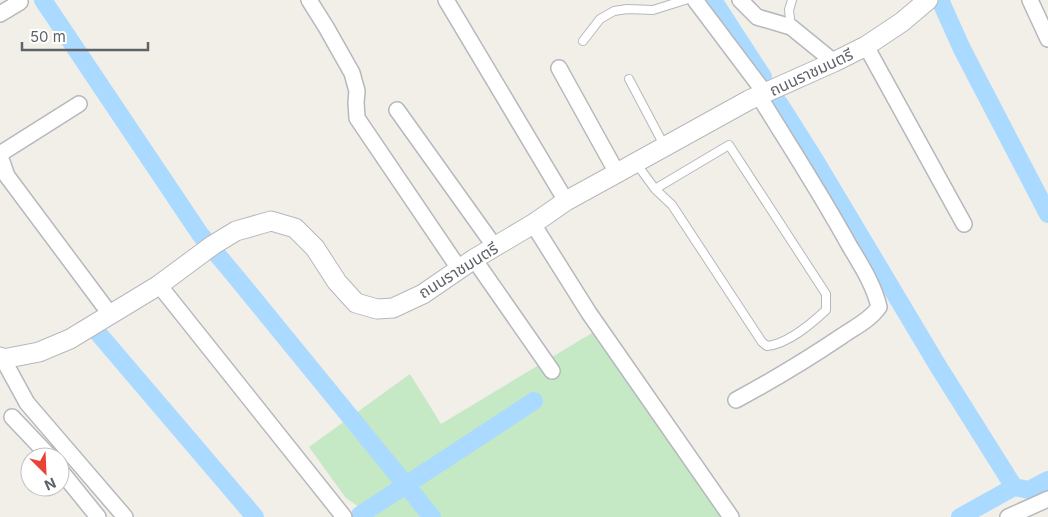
<svg xmlns="http://www.w3.org/2000/svg" width="1048" height="517" font-family="Inter,'Noto Sans Thai',sans-serif">
	<rect width="100%" height="100%" fill="#f1efe8"/>
	<path fill="#c5e8c5" d="M 592,333 L 723,517 L 374,517 L 346,498 L 309,447 L 410,374 L 441,424 Z"/>
	<g fill="none" stroke-linecap="round" stroke-linejoin="round">
		<path stroke="#aadaff" stroke-width="18" d="M 43,0 L 200,234 L 236,277 L 432,517
			M 713,0 L 763,77
			M 940,0 L 962,49 L 1048,214
			M 779,103 L 815,160 L 938,366 L 1014,487 L 1029,490 L 1048,480
			M 98,333 L 255,517
			M 360,515 L 534,401
			M 960,517 L 1014,487"/>
		<g stroke="#b5b8bc" stroke-width="10">
			<path id="service" d="M 791,27 L 789,10 L 792,0
				M 583,41 L 600,19 L 614,11 L 627,9 L 653,10 L 685,0
				M 629,79 L 665,147
				M 636,163 L 655,189 L 672,205 L 762,342 L 767,346 C 788,344 811,324 826,310 L 826,294 L 729,145 L 655,189"/>
		</g>
		<g stroke="#b5b8bc" stroke-width="18">
			<path id="minor" d="M 309,0 L 326,27 L 352,73 L 357,91 L 356,102 L 357,118 L 460,270
				M 446,0 L 566,201
				M 695,0 L 765,93
				M 740,0 L 757,17 L 791,27 L 834,62
				M 1030,0 L 1048,39
				M 0,14 L 20,2
				M 866,46 L 964,224
				M 559,68 L 617,173
				M 397,110 L 495,247
				M 0,154 L 79,104
				M 0,156 L 7,176 L 110,314
				M 533,224 L 589,313 L 731,517
				M 474,259 L 552,371
				M 159,285 L 344,517
				M 3,359 L 27,403 L 125,517
				M 736,400 C 773,380 808,359 842,336 C 855,327 870,320 879,307 C 874,285 861,265 849,245 C 821,194 789,145 759,96
				M 12,417 L 50,457
				M 60,470 L 98,517
				M 1008,517 L 1048,499"/>
		</g>
		<g stroke="#b5b8bc" stroke-width="21">
			<path id="tertiary" d="M 0,357 L 3,359 L 39,352 L 70,339 L 159,285 L 213,245 L 236,231 L 271,221 L 295,228 L 315,248 L 337,282 L 356,303 L 377,309 L 393,308 L 423,294 L 474,259 L 533,224 L 566,201 L 617,173 L 749,100 L 834,62 L 866,46 L 902,22 L 928,0"/>
		</g>
		<use href="#service" stroke="#fff" stroke-width="8"/>
		<use href="#minor" stroke="#fff" stroke-width="15"/>
		<use href="#tertiary" stroke="#fff" stroke-width="19"/>
	</g>
	<g text-anchor="middle" stroke-width="5" stroke-linejoin="round" paint-order="stroke">
		<g font-size="16" fill="#5f6368" stroke="#fff">
			<text transform="translate(811 72) rotate(-25)" y="6">ถนนราชมนตรี</text>
			<text transform="translate(458 270) rotate(-32)" y="6">ถนนราชมนตรี</text>
		</g>
	</g>
	<g transform="translate(45 472) rotate(156)"><circle r="24" fill="#ffffff" stroke="#bfc1c3"/>
	<path d="M0-4L9 19L0 12L-9 19Z" fill="#ea4335"/>
	<text y="-8" font-size="14" font-weight="bold" text-anchor="middle" fill="#5f6368">N</text>
	</g>
	<path d="M22 42v8h126v-8" fill="none" stroke="#5f6368" stroke-width="2.5"/>
	<text x="30" y="42" font-size="15" fill="#5f6368" stroke="#ffffff" stroke-width="4" paint-order="stroke">50 m</text>
</svg>
